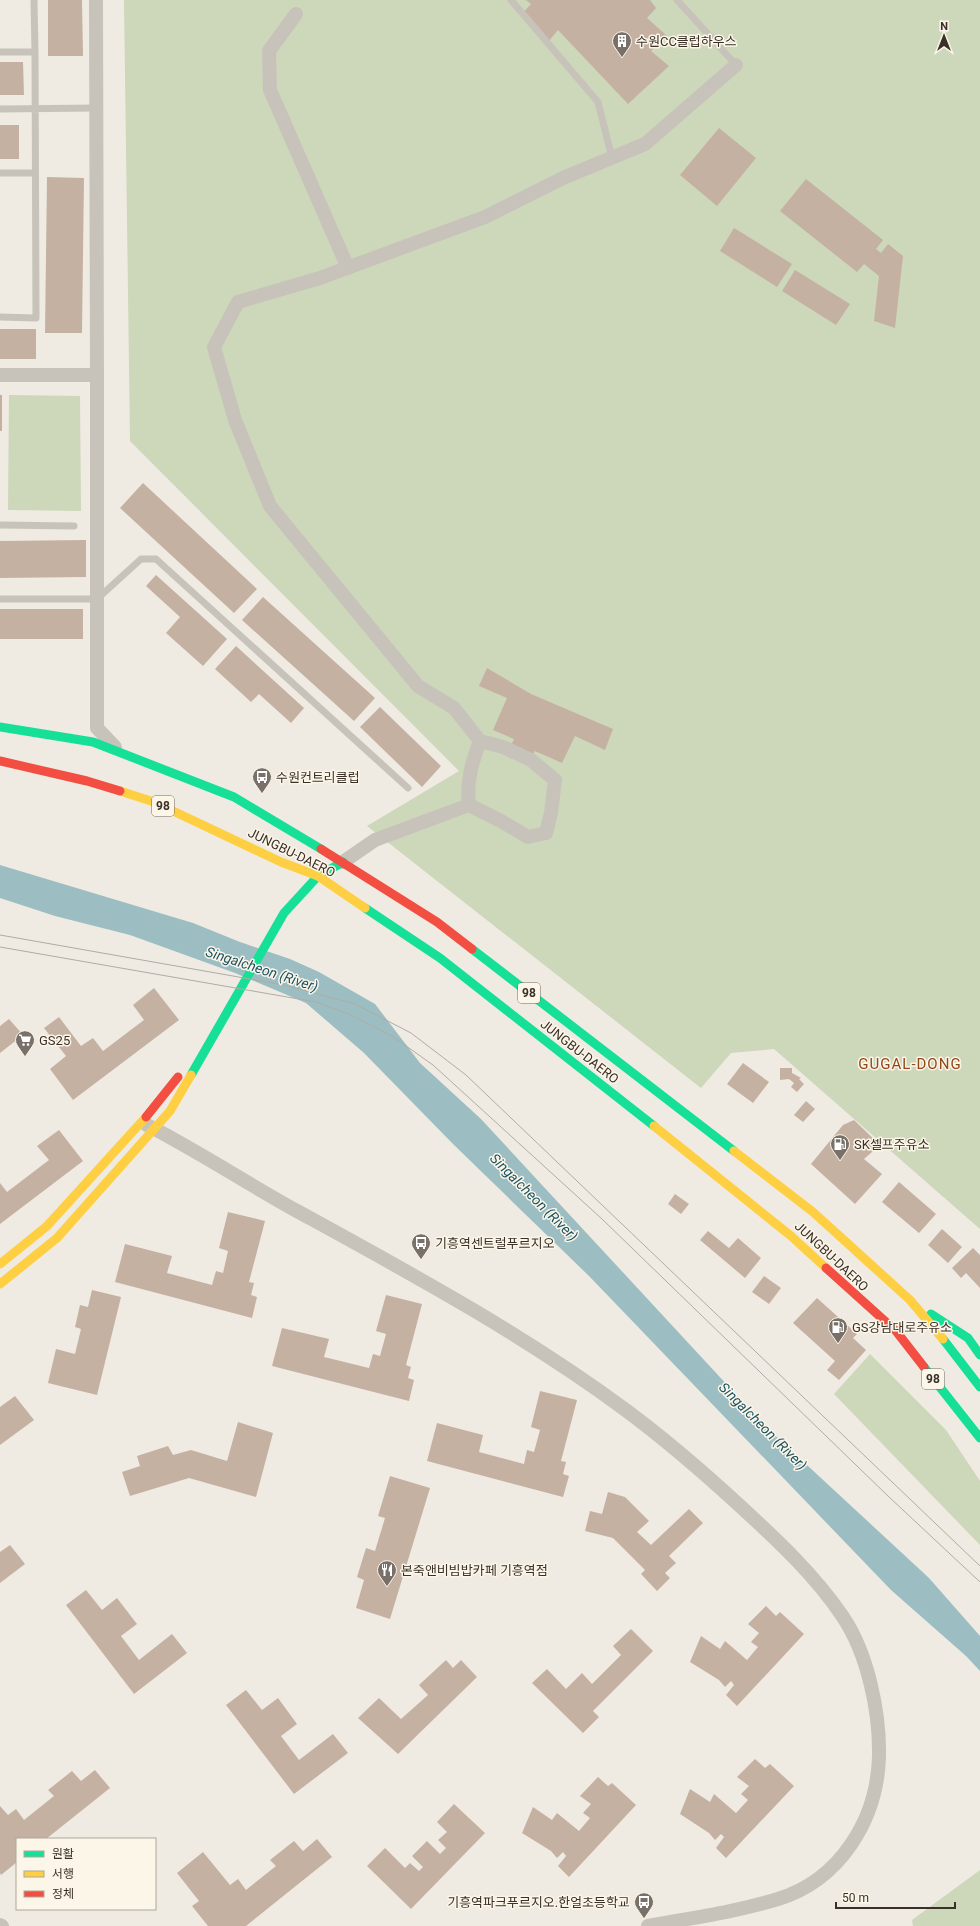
<svg xmlns="http://www.w3.org/2000/svg" width="980" height="1926" font-family="Roboto,'Noto Sans KR',sans-serif">
	<rect width="100%" height="100%" fill="#efebe2"/>
	<path fill="#cdd7ba" d="M 124,0 L 980,0 L 980,1229 L 774,1049 L 731,1053 L 701,1088 L 367,826 L 459,771 L 130,441 Z
		M 9,395 L 80,396 L 81,511 L 8,510 Z
		M 870,1354 L 946,1430 L 980,1481 L 980,1545 L 834,1394 Z
		M 980,1870 L 980,1926 L 913,1926 L 912,1920 Z"/>
	<path fill="#9cbec2" d="M 0,865 L 193,923 L 240,942 L 290,959 L 319,972 L 375,1004 L 420,1063 L 481,1119 L 767,1428 L 929,1578 L 980,1636 L 980,1671 L 966,1656 L 891,1590 L 589,1276 L 454,1145 L 364,1053 L 306,1003 L 235,973 L 130,935 L 55,916 L 0,898 Z"/>
	<path fill="#c5b1a2" d="M 48,0 L 82,0 L 83,56 L 48,56 Z
		M 526,0 L 650,0 L 656,8 L 647,18 L 667,36 L 651,51 L 669,66 L 628,104 L 558,30 L 547,43 L 522,14 L 531,4 Z
		M 0,62 L 23,62 L 24,95 L 0,95 Z
		M 0,125 L 19,125 L 19,159 L 0,159 Z
		M 719,128 L 756,158 L 717,206 L 680,175 Z
		M 47,177 L 84,178 L 82,333 L 45,333 Z
		M 806,179 L 883,240 L 876,249 L 881,253 L 888,244 L 903,256 L 895,328 L 874,321 L 879,276 L 864,264 L 857,272 L 780,211 Z
		M 734,228 L 792,264 L 777,287 L 720,251 Z
		M 795,270 L 850,304 L 836,325 L 782,291 Z
		M 0,329 L 36,329 L 36,359 L 0,359 Z
		M 0,395 L 2,395 L 2,431 L 0,431 Z
		M 143,483 L 257,589 L 234,613 L 120,508 Z
		M 86,540 L 86,577 L 0,578 L 0,541 Z
		M 156,575 L 227,639 L 203,666 L 166,633 L 180,617 L 146,586 Z
		M 263,597 L 375,698 L 354,721 L 242,620 Z
		M 0,609 L 83,609 L 83,639 L 0,639 Z
		M 236,646 L 304,708 L 291,723 L 259,694 L 251,702 L 215,669 Z
		M 487,668 L 531,694 L 613,729 L 605,750 L 575,736 L 562,763 L 535,751 L 528,762 L 508,752 L 514,739 L 493,730 L 507,698 L 479,686 Z
		M 380,707 L 441,766 L 422,787 L 360,727 Z
		M 154,988 L 179,1020 L 73,1100 L 50,1069 L 66,1056 L 44,1028 L 59,1017 L 81,1046 L 93,1038 L 103,1051 L 144,1020 L 133,1005 Z
		M 9,1019 L 23,1035 L 0,1053 L 0,1026 Z
		M 743,1063 L 769,1082 L 753,1103 L 727,1084 Z
		M 780,1068 L 792,1068 L 792,1073 L 801,1078 L 799,1079 L 804,1084 L 797,1092 L 791,1087 L 794,1083 L 789,1079 L 780,1080 Z
		M 806,1101 L 815,1109 L 803,1122 L 794,1115 Z
		M 854,1120 L 880,1145 L 864,1159 L 882,1174 L 855,1204 L 811,1164 L 843,1125 Z
		M 59,1130 L 83,1161 L 0,1224 L 0,1183 L 7,1192 L 49,1160 L 37,1146 Z
		M 899,1182 L 936,1214 L 919,1233 L 882,1202 Z
		M 675,1194 L 689,1204 L 681,1214 L 668,1204 Z
		M 228,1212 L 265,1221 L 249,1282 L 254,1283 L 251,1295 L 257,1297 L 252,1318 L 115,1282 L 125,1244 L 172,1256 L 167,1273 L 212,1285 L 216,1271 L 223,1273 L 228,1251 L 219,1248 Z
		M 942,1229 L 962,1247 L 948,1263 L 928,1245 Z
		M 708,1231 L 729,1248 L 738,1238 L 761,1258 L 745,1278 L 700,1240 Z
		M 973,1248 L 980,1255 L 980,1288 L 966,1273 L 961,1278 L 952,1268 Z
		M 764,1276 L 781,1288 L 769,1304 L 752,1292 Z
		M 92,1290 L 121,1297 L 97,1395 L 48,1383 L 56,1349 L 75,1354 L 81,1329 L 75,1327 L 80,1305 L 88,1307 Z
		M 386,1295 L 422,1304 L 406,1365 L 411,1367 L 408,1378 L 414,1380 L 409,1401 L 272,1366 L 282,1328 L 329,1339 L 324,1357 L 369,1368 L 373,1354 L 380,1356 L 386,1334 L 376,1331 Z
		M 817,1298 L 857,1334 L 853,1338 L 866,1350 L 839,1380 L 827,1370 L 835,1361 L 793,1323 Z
		M 540,1391 L 577,1400 L 561,1461 L 566,1462 L 563,1474 L 569,1476 L 563,1497 L 427,1461 L 437,1423 L 483,1435 L 479,1452 L 524,1464 L 527,1450 L 534,1452 L 540,1430 L 531,1427 Z
		M 15,1396 L 34,1420 L 0,1445 L 0,1407 Z
		M 238,1422 L 273,1433 L 256,1497 L 189,1478 L 130,1496 L 122,1472 L 140,1466 L 137,1456 L 168,1446 L 173,1455 L 191,1450 L 227,1461 Z
		M 390,1476 L 430,1488 L 390,1619 L 356,1608 L 364,1580 L 357,1577 L 366,1548 L 375,1551 L 385,1518 L 378,1516 Z
		M 608,1492 L 625,1497 L 649,1521 L 637,1532 L 651,1545 L 689,1509 L 703,1523 L 669,1556 L 676,1563 L 665,1573 L 670,1578 L 657,1591 L 641,1574 L 645,1570 L 613,1538 L 585,1531 L 590,1511 L 602,1514 Z
		M 10,1545 L 25,1564 L 0,1583 L 0,1552 Z
		M 86,1590 L 102,1610 L 117,1598 L 137,1624 L 121,1636 L 139,1660 L 172,1634 L 187,1653 L 134,1694 L 66,1605 Z
		M 766,1606 L 776,1616 L 780,1612 L 804,1634 L 737,1706 L 726,1695 L 734,1685 L 731,1681 L 725,1687 L 719,1680 L 690,1662 L 701,1636 L 720,1649 L 725,1641 L 747,1660 L 758,1647 L 751,1642 L 759,1633 L 748,1624 Z
		M 631,1629 L 653,1651 L 593,1711 L 599,1717 L 583,1733 L 532,1683 L 547,1669 L 566,1689 L 582,1673 L 592,1684 L 621,1655 L 613,1646 Z
		M 446,1660 L 453,1668 L 461,1660 L 477,1677 L 398,1754 L 358,1718 L 379,1698 L 401,1719 L 428,1695 L 419,1685 Z
		M 246,1690 L 262,1710 L 278,1698 L 297,1724 L 281,1736 L 299,1760 L 333,1734 L 348,1753 L 294,1794 L 226,1705 Z
		M 755,1759 L 765,1768 L 770,1764 L 794,1786 L 726,1858 L 716,1848 L 724,1837 L 721,1834 L 715,1840 L 709,1833 L 680,1814 L 690,1789 L 710,1802 L 714,1794 L 736,1813 L 748,1800 L 741,1794 L 749,1786 L 737,1777 Z
		M 95,1770 L 110,1788 L 46,1839 L 17,1839 L 17,1862 L 1,1875 L 0,1873 L 0,1806 L 8,1815 L 16,1809 L 24,1820 L 54,1796 L 48,1790 L 72,1771 L 81,1781 Z
		M 598,1777 L 608,1786 L 612,1783 L 636,1805 L 569,1877 L 558,1866 L 566,1856 L 563,1852 L 557,1858 L 551,1851 L 522,1833 L 533,1807 L 552,1820 L 557,1813 L 579,1831 L 590,1818 L 583,1813 L 591,1804 L 580,1796 Z
		M 454,1804 L 485,1833 L 411,1909 L 367,1866 L 385,1848 L 405,1868 L 410,1863 L 419,1871 L 423,1867 L 412,1856 L 427,1841 L 440,1854 L 446,1848 L 438,1840 L 447,1832 L 437,1822 Z
		M 317,1839 L 332,1857 L 246,1926 L 208,1926 L 192,1906 L 199,1901 L 177,1873 L 203,1852 L 230,1885 L 238,1879 L 246,1890 L 276,1866 L 270,1860 L 294,1841 L 303,1851 Z"/>
	<g fill="none" stroke-linecap="round" stroke-linejoin="round">
		<path stroke="#c8c3ba" stroke-width="7" d="M 511,0 L 598,102 L 612,158
			M 677,0 L 736,65
			M 0,52 L 35,52 L 34,0
			M 0,109 L 97,108
			M 0,173 L 35,173
			M 0,317 L 36,318 L 35,52
			M 0,525 L 74,526
			M 0,599 L 97,599 L 141,559 L 156,559 L 408,788"/>
		<path stroke="#c8c3ba" stroke-width="14" d="M 96,0 L 97,375
			M 296,14 L 269,51 L 270,90 L 348,268
			M 0,375 L 97,375 L 97,728 L 115,747
			M 480,741 L 454,708 L 418,686 L 270,506 L 235,420 L 214,347 L 238,302 L 320,278 L 485,217 L 563,178 L 645,144 L 736,65
			M 343,862 L 375,840 L 469,805 L 501,821 L 528,837 L 546,833 L 551,813 L 555,780 L 531,760 L 503,747 L 480,741 C 472,762 466,782 469,805
			M 147,1125 C 198,1151 246,1183 297,1211 C 410,1273 523,1334 627,1411 C 666,1440 703,1472 739,1505 C 776,1539 815,1575 843,1617 C 868,1654 880,1713 879,1757 C 877,1820 840,1880 778,1899 C 736,1912 691,1918 648,1926
			M 0,1925 L 2,1926"/>
		<path stroke="#16e098" stroke-width="9" d="M 0,727 L 93,742 L 234,797 L 321,849
			M 365,908 L 440,958 L 654,1126
			M 472,949 L 734,1151
			M 191,1075 L 284,913 L 318,876 L 343,862
			M 931,1314 L 968,1338 L 980,1355
			M 943,1339 L 980,1387
			M 924,1367 L 980,1438"/>
		<path stroke="#ffcf43" stroke-width="9" d="M 120,791 L 154,802 L 281,862 L 318,876 L 365,908
			M 654,1126 L 791,1236 L 826,1268
			M 734,1151 L 813,1212 L 910,1300 L 943,1339
			M 0,1264 L 47,1226 L 146,1117
			M 0,1284 L 57,1238 L 170,1111 L 191,1075"/>
		<path stroke="#f24e42" stroke-width="9" d="M 0,761 L 87,781 L 120,791
			M 321,849 L 437,922 L 472,949
			M 146,1117 L 178,1077
			M 826,1268 L 896,1331 L 924,1367"/>
		<path stroke="#b0aba5" stroke-width="1" d="M 0,935 L 284,985 L 355,1004 L 411,1033 L 466,1075 L 980,1566
			M 0,947 L 316,1002 L 349,1014 L 392,1036 L 433,1065 L 602,1219 L 888,1496 L 980,1582"/>
	</g>
	<defs>
		<g id="building-pin" transform="scale(1)"><path d="M0 17L-7.5 6A9.5 9.5 0 1 1 7.5 6Z" fill="#797169" stroke="#fcf6e9"/><path d="M-4-6H4V6H1V3H-1V6H-4ZM-2.5-4.3h1.7v1.8h-1.7ZM.8-4.3h1.7v1.8H.8ZM-2.5-1h1.7V.8h-1.7ZM.8-1h1.7V.8H.8Z" fill="#fff"/></g>
		<g id="bus-pin" transform="scale(1)"><path d="M0 17L-7.5 6A9.5 9.5 0 1 1 7.5 6Z" fill="#797169" stroke="#fcf6e9"/><path d="M-5-6H5V4H4V6H2V4H-2V6H-4V4H-5ZM-3.5-4V0h7V-4ZM-3.5 1.2v1.5H-2V1.2ZM2 1.2v1.5H3.5V1.2Z" fill="#fff"/></g>
		<g id="supermarket-pin" transform="scale(1)"><path d="M0 17L-7.5 6A9.5 9.5 0 1 1 7.5 6Z" fill="#797169" stroke="#fcf6e9"/><path d="M-6-5.5h2.5l.6 2H6L4.5 2H-2.5L-4.4-4H-6ZM-1.5 3.2a1.3 1.3 0 1 0 .1 0ZM3 3.2a1.3 1.3 0 1 0 .1 0Z" fill="#fff"/></g>
		<g id="fuel-pin" transform="scale(1)"><path d="M0 17L-7.5 6A9.5 9.5 0 1 1 7.5 6Z" fill="#797169" stroke="#fcf6e9"/><path d="M-5.5-6h7V0h2V4h1.3V-2.5L3-4.5l.8-.8L6-3V5H2.5V1h-1V6h-7ZM-4.2-4.7v3.2H.2V-4.7Z" fill="#fff"/></g>
		<g id="restaurant-pin" transform="scale(1)"><path d="M0 17L-7.5 6A9.5 9.5 0 1 1 7.5 6Z" fill="#797169" stroke="#fcf6e9"/><path d="M-5-6h1v4h1v-4h1v4h1v-4h1v5L-1.5 .5V6h-2V.5L-5-1ZM5-6V6H3V1.5H1.5Q1.5-4 5-6Z" fill="#fff"/></g>
	</defs>
	<g fill-rule="evenodd">
		<use href="#building-pin" x="622" y="41"/>
		<use href="#bus-pin" x="262" y="777"/>
		<use href="#supermarket-pin" x="25" y="1040"/>
		<use href="#fuel-pin" x="840" y="1144"/>
		<use href="#bus-pin" x="421" y="1243"/>
		<use href="#fuel-pin" x="838" y="1327"/>
		<use href="#restaurant-pin" x="387" y="1570"/>
		<use href="#bus-pin" x="644" y="1902"/>
	</g>
	<g text-anchor="middle" stroke-width="3" stroke-linejoin="round" paint-order="stroke">
		<g fill="#fcf6e9" stroke="#746b62" stroke-width="1">
			<rect x="152" y="796" width="22" height="20" rx="3"/>
			<rect x="518" y="983" width="22" height="20" rx="3"/>
			<rect x="922" y="1369" width="22" height="20" rx="3"/>
		</g>
		<g font-size="12" font-weight="bold" fill="#3a3028">
			<text x="163" y="810">98</text>
			<text x="529" y="997">98</text>
			<text x="933" y="1383">98</text>
		</g>
		<g font-size="13" fill="#3a3028" stroke="#fcf6e9" text-anchor="start">
			<text x="636" y="46">수원CC클럽하우스</text>
			<text x="276" y="782">수원컨트리클럽</text>
			<text x="39" y="1045">GS25</text>
			<text x="854" y="1149">SK셀프주유소</text>
			<text x="435" y="1248">기흥역센트럴푸르지오</text>
			<text x="852" y="1332">GS강남대로주유소</text>
			<text x="401" y="1575">본죽앤비빔밥카페 기흥역점</text>
			<text x="630" y="1907" text-anchor="end">기흥역파크푸르지오.한얼초등학교</text>
		</g>
		<g font-size="13" fill="#3a3028" stroke="#fcf6e9">
			<text transform="translate(292 852) rotate(26)" y="5">JUNGBU-DAERO</text>
			<text transform="translate(580 1051) rotate(38)" y="5">JUNGBU-DAERO</text>
			<text transform="translate(832 1256) rotate(43)" y="5">JUNGBU-DAERO</text>
		</g>
		<g font-size="14" font-style="italic" fill="#195160" stroke="#fcf6e9">
			<text transform="translate(262 969) rotate(18)" y="5">Singalcheon (River)</text>
			<text transform="translate(534 1197) rotate(45)" y="5">Singalcheon (River)</text>
			<text transform="translate(763 1426) rotate(45)" y="5">Singalcheon (River)</text>
		</g>
		<g font-size="15" letter-spacing="1" fill="#924718" stroke="#fcf6e9">
			<text x="910" y="1069">GUGAL-DONG</text>
		</g>
	</g>
	<rect x="16" y="1838" width="140" height="72" fill="#fcf6e9" stroke="#aea79c"/>
	<rect x="24" y="1851" width="20" height="6" fill="#16e098" stroke="#aea79c"/>
	<text x="52" y="1858" font-size="12" fill="#3a3028">원활</text>
	<rect x="24" y="1871" width="20" height="6" fill="#ffcf43" stroke="#aea79c"/>
	<text x="52" y="1878" font-size="12" fill="#3a3028">서행</text>
	<rect x="24" y="1891" width="20" height="6" fill="#f24e42" stroke="#aea79c"/>
	<text x="52" y="1898" font-size="12" fill="#3a3028">정체</text>
	<g transform="translate(944 36)" stroke="#fcf6e9" stroke-width="3" paint-order="stroke">
	<path d="M0-3L7 15L0 10L-7 15Z" fill="#3a3028"/>
	<text y="-6" font-size="11" font-weight="bold" text-anchor="middle" fill="#3a3028">N</text>
	</g>
	<path d="M836 1902v6h119v-6" fill="none" stroke="#3a3028" stroke-width="2"/>
	<text x="842" y="1902" font-size="12" fill="#3a3028" stroke="#fcf6e9" stroke-width="3" paint-order="stroke">50 m</text>
</svg>
